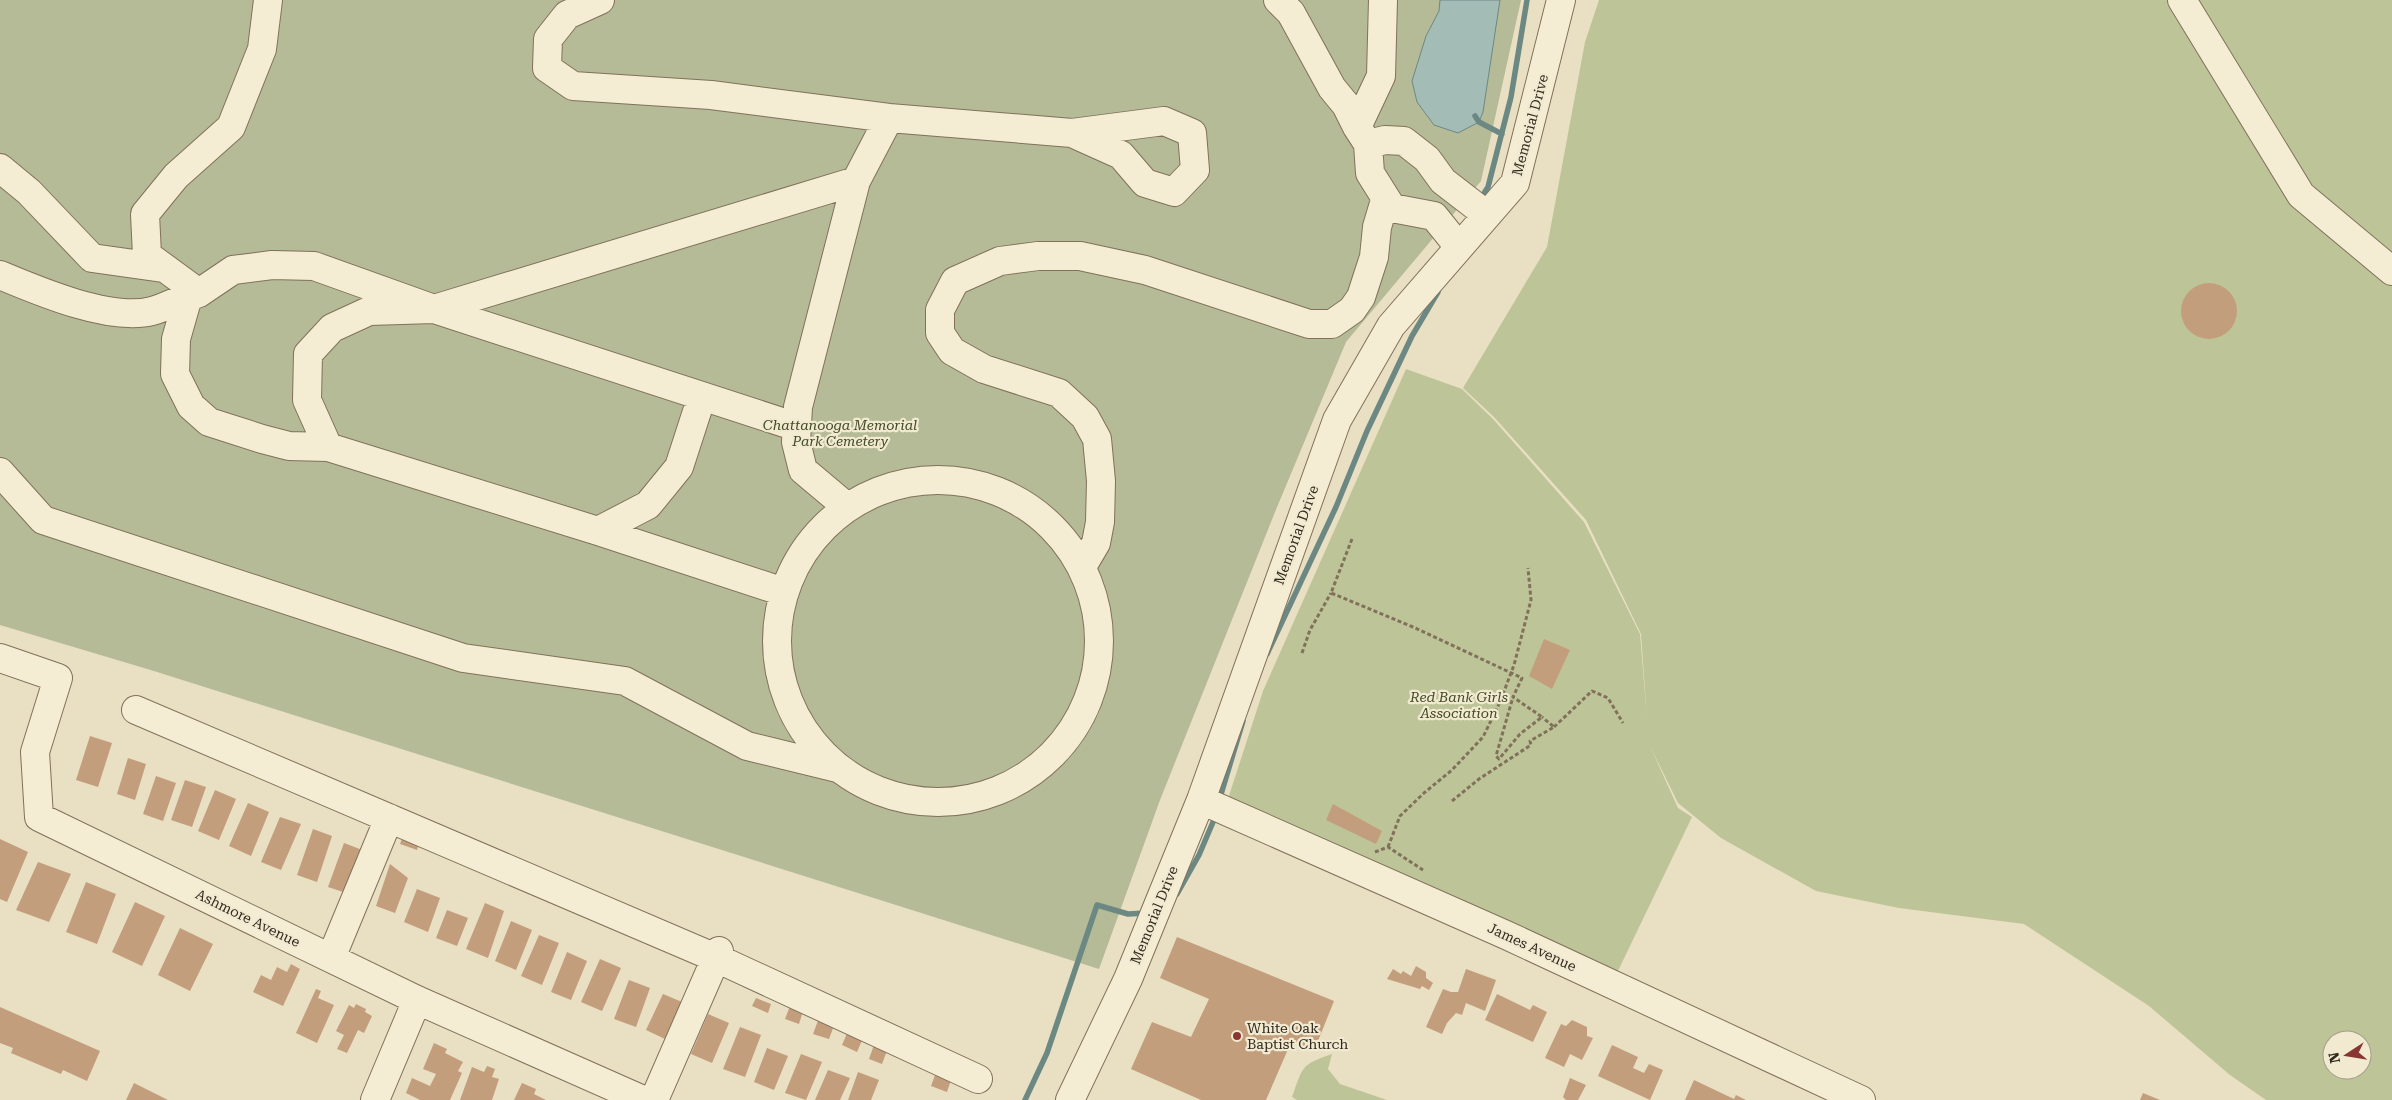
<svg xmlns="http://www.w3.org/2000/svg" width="2392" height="1100" font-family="'Roboto Serif',serif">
	<rect width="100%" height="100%" fill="#e9dfc2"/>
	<path fill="#bdc598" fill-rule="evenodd" d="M 1599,0 L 2392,0 L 2392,1100 L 2266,1100 L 2230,1075 L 2149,1006 L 2024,924 L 1899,908 L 1816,891 L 1721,838 L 1678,803 L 1650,746 L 1678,808 L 1692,817 L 1617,973 L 1226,805 L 1263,691 L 1406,369 L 1462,389 L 1493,419 L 1584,522 L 1640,634 L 1647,718 L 1641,634 L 1586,520 L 1494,417 L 1463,388 L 1547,247 L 1585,42 ZM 2332,1040 L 2362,1040 L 2362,1070 L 2332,1070 Z
		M 1332,1054 L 1328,1069 L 1340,1084 L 1387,1100 L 1297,1100 L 1292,1097 C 1303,1067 1300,1065 1332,1054 Z"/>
	<path fill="#b4bb96" d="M 0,0 L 1521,0 L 1481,181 L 1346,342 L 1275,512 L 1160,800 L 1099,969 L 154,671 L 0,625 Z"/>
	<path fill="#a4bcb6" stroke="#6c8883" d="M 1440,0 L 1500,0 L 1483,112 L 1479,122 L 1458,133 L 1434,125 L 1417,102 L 1412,81 L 1426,36 L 1439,11 Z"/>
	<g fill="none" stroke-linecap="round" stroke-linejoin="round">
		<path stroke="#6c8883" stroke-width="5.5" d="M 1475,116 L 1479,122 L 1502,134
			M 1479,201 L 1488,187 L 1511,97 L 1527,0
			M 1267,654 L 1336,507 L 1367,431 L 1412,336 L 1438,292
			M 1219,801 L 1243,721
			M 1177,894 L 1199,855 L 1216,815
			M 1025,1100 L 1047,1053 L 1097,905 L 1128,914 L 1146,913"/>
	</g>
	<path fill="#c39e7c" d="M2181 311a28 28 0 1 1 56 0a28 28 0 1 1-56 0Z
		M 1544,639 L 1570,650 L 1552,689 L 1529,676 Z
		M 90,736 L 112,743 L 98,787 L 76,780 Z
		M 128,758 L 146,764 L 135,800 L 117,794 Z
		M 156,776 L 176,783 L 163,821 L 143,814 Z
		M 185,780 L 206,787 L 192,827 L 171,820 Z
		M 215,790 L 236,799 L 219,840 L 198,831 Z
		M 248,803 L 269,812 L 251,856 L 229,846 Z
		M 1333,804 L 1382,831 L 1376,844 L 1326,820 Z
		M 280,817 L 301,824 L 281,870 L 261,862 Z
		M 407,825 L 423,831 L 417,850 L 400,844 Z
		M 313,829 L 332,836 L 317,882 L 297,875 Z
		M 0,839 L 28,852 L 7,902 L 0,899 Z
		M 344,843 L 365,851 L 349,894 L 328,887 Z
		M 38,862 L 71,874 L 49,922 L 16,910 Z
		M 390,864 L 408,878 L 395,913 L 376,906 Z
		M 86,882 L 116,894 L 97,944 L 66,932 Z
		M 417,889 L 440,898 L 428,932 L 404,922 Z
		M 135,902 L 165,916 L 142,966 L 112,952 Z
		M 485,903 L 504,911 L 488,958 L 466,949 Z
		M 447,910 L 468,918 L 457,946 L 436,938 Z
		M 511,921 L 532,930 L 516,970 L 495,961 Z
		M 180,928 L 213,944 L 190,991 L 158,975 Z
		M 539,935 L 559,943 L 542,985 L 521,976 Z
		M 1177,937 L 1334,1001 L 1314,1051 L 1292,1040 L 1266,1100 L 1201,1100 L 1131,1069 L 1152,1022 L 1191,1037 L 1209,999 L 1160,978 Z
		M 567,952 L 587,961 L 571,1000 L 551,992 Z
		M 600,959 L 621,968 L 602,1011 L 581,1002 Z
		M 291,964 L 300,969 L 283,1006 L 253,992 L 261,975 L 271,980 L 277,967 L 287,972 Z
		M 1416,966 L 1426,972 L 1426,978 L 1433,983 L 1429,990 L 1422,986 L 1420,989 L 1387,979 L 1393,969 L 1401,974 L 1403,971 L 1411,976 Z
		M 1466,969 L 1496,980 L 1485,1011 L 1466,1003 L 1462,1015 L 1456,1013 L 1447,1023 L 1442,1034 L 1426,1027 L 1443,989 L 1451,992 L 1458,992 Z
		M 629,980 L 650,988 L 636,1027 L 614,1019 Z
		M 316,989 L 321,991 L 318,998 L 334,1005 L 317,1043 L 296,1033 Z
		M 663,994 L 682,1002 L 665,1039 L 646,1030 Z
		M 1497,994 L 1530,1010 L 1533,1005 L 1547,1012 L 1533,1042 L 1485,1020 Z
		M 756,998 L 771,1004 L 768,1013 L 752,1006 Z
		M 356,1004 L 366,1009 L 365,1012 L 372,1016 L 364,1033 L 358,1030 L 347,1053 L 337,1049 L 344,1035 L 336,1031 L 349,1005 L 354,1008 Z
		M 790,1006 L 803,1011 L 799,1024 L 785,1019 Z
		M 0,1007 L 100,1051 L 87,1081 L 63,1070 L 61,1074 L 11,1053 L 13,1048 L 0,1043 Z
		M 708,1014 L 729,1023 L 712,1063 L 691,1054 Z
		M 819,1018 L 835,1023 L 829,1039 L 813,1034 Z
		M 1572,1020 L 1587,1027 L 1587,1036 L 1593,1038 L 1582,1060 L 1570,1054 L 1564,1067 L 1545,1058 L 1561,1024 L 1566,1026 Z
		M 740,1027 L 761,1035 L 745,1077 L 723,1069 Z
		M 848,1031 L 863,1038 L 857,1052 L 842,1045 Z
		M 875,1042 L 888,1048 L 882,1064 L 869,1059 Z
		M 434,1043 L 447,1049 L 445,1053 L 463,1062 L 458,1071 L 462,1073 L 450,1100 L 420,1100 L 406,1093 L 412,1078 L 430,1086 L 436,1074 L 423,1069 Z
		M 1612,1045 L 1638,1057 L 1633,1068 L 1644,1073 L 1649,1064 L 1663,1070 L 1650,1100 L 1598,1076 Z
		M 767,1048 L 788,1056 L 774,1090 L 754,1082 Z
		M 801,1054 L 822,1062 L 806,1100 L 785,1093 Z
		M 487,1066 L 495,1069 L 492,1077 L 499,1079 L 492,1100 L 460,1100 L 472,1067 L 484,1072 Z
		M 828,1070 L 850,1078 L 840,1100 L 815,1100 Z
		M 858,1072 L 879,1080 L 871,1100 L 848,1100 Z
		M 935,1075 L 951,1080 L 947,1092 L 931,1086 Z
		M 1570,1078 L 1586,1085 L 1578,1100 L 1566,1100 L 1563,1097 Z
		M 1694,1080 L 1734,1099 L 1736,1095 L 1746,1100 L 1685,1100 Z
		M 134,1083 L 168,1100 L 126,1100 Z
		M 522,1083 L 536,1089 L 534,1094 L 546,1100 L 514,1100 Z
		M 2143,1093 L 2160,1100 L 2140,1100 Z"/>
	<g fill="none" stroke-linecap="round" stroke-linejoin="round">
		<g stroke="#81715b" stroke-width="30">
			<path id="minor" d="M 600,0 L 567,15 L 548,39 L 547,68 L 573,86 L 711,95 L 889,118 L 1072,133 L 1164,121 L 1192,133 L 1195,170 L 1174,192 L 1145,183 L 1121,155 L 1072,133
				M 1278,0 L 1291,13 L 1332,88 L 1346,105 L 1357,127 L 1368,144
				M 2182,0 L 2301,195 L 2392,271
				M 1357,127 L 1381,76 L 1383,0
				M 0,168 L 29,192 L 92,258 L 163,268
				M 1459,247 L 1434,216 L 1392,208 L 1370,173 L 1368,144 L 1385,140 L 1404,141 L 1427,159 L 1443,181 L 1487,215
				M 0,275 C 38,291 111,322 152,311 C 164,308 176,301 188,297
				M 199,293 L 147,255 L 145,214 L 176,176 L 231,127 L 262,49 L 268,0
				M 328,447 L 289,446 L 262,439 L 209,422 L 191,406 L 175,374 L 176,339 L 188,297 L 199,293 L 233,270 L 272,265 L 314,266 L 434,309 L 797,427
				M 0,472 L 43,520 L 463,658 L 625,681 L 747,746 L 837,768
				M777 641a161 161 0 1 1 322 0a161 161 0 1 1-322 0Z
				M 847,507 L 803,470 L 796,442 L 798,407 L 856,181 L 889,118
				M 598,531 L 648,505 L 679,467 L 702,396
				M 1083,565 L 1096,543 L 1100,522 L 1101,481 L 1097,439 L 1085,417 L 1059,393 L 984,369 L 952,351 L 940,333 L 940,310 L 955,281 L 1000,261 L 1038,256 L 1080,256 L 1145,270 L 1309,324 L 1332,324 L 1352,310 L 1361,297 L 1374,257 L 1377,227 L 1385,200
				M 784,592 L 598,531 L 328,447 L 307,400 L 308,354 L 332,328 L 369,311 L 434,309 L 856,181
				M 0,658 L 58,678 L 35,752 L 39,817 L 417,1000 L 643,1100
				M 136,710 L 716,958 L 978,1079
				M 1201,800 L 1506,935 L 1861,1100
				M 331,958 L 389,818
				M 375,1100 L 417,1000
				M 654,1100 L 719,951
				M 1070,1100 L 1128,979 L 1201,800 L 1337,420 L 1391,326 L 1515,183 L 1561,0"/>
		</g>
		<path stroke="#81715b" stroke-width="3" stroke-dasharray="4 2.5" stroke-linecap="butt" d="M 1352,539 L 1331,593 L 1413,627 L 1522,678 L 1513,697 L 1542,717 L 1520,734 L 1499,759 L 1496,756 L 1513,697
			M 1302,653 L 1310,630 L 1331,593
			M 1554,727 L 1592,691 L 1608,698 L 1623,723
			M 1452,801 L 1479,779 L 1531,745 L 1530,741 L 1554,727 L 1542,717
			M 1388,847 L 1400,816 L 1424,793 L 1452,770 L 1483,737 L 1500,702 L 1514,665 L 1531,600 L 1528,568
			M 1375,852 L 1388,847 L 1423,870"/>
		<use href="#minor" stroke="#f4edd4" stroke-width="28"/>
	</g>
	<circle fill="#893632" stroke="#f1ead1" stroke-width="2" cx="1237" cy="1036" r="5"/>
	<g text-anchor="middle" stroke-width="4.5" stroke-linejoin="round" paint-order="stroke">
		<g font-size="14" fill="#32291e" stroke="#f1ead1">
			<text transform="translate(1530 125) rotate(-75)" y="5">Memorial Drive</text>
			<text transform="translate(1296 535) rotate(-70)" y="5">Memorial Drive</text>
			<text transform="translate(1154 915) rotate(-68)" y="5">Memorial Drive</text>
			<text transform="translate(248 918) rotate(26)" y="5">Ashmore Avenue</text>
			<text transform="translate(1532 947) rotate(25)" y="5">James Avenue</text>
		</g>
		<g font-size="14" font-style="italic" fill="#414c27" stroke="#f1ead1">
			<text x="840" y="430">Chattanooga Memorial<tspan x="840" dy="16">Park Cemetery</tspan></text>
			<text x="1459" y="702">Red Bank Girls<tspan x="1459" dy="16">Association</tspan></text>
		</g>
		<g font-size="14" fill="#32291e" stroke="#f1ead1" text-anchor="start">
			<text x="1247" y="1033">White Oak<tspan x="1247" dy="16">Baptist Church</tspan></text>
		</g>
	</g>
	<g transform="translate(2347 1055) rotate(258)"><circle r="24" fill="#f1ead1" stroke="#a59d89"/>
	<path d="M0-4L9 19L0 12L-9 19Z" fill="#893632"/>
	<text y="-8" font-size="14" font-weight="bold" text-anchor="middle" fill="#32291e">N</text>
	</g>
</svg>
